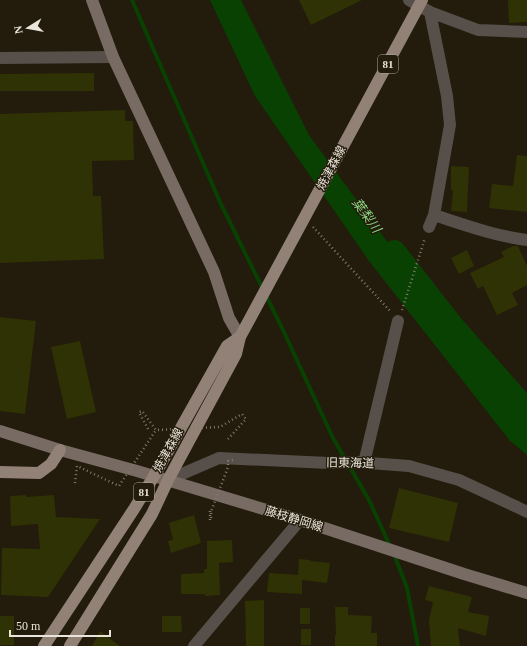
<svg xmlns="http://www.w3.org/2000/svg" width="527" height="646" font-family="'Times New Roman','Noto Sans JP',serif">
	<rect width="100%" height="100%" fill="#231b0b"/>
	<path fill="#094103" d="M 210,0 L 241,0 L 309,135 L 506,404 L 527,418 L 527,455 L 510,441 L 369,261 L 255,96 Z"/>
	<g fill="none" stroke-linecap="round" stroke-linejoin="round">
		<path stroke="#094103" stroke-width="4" d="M 132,0 L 220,202 L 283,330 L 333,438 L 369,500 L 391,548
			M 394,554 L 407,588 L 418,646"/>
		<path stroke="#094103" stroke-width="24" d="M 394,252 L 451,325 L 527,411"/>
	</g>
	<path fill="#2f3204" d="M 299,0 L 362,0 L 311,25 Z
		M 508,0 L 527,0 L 527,22 L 509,23 Z
		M 94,73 L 94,91 L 0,91 L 0,74 Z
		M 125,110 L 125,121 L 133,121 L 134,160 L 92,161 L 93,196 L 101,196 L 104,259 L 0,263 L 0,114 Z
		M 517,155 L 527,156 L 527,212 L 489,208 L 492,184 L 513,186 Z
		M 451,166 L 469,167 L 467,212 L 451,211 L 453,190 L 451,190 Z
		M 513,246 L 518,246 L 527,266 L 527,285 L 512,293 L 518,305 L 497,315 L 483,286 L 478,289 L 470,273 L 504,257 L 501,252 Z
		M 467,250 L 474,266 L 459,274 L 451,258 Z
		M 0,317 L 36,321 L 25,414 L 0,411 Z
		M 80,341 L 96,412 L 67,419 L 51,347 Z
		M 399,488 L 458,503 L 449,542 L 389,528 Z
		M 26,495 L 26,497 L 54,495 L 56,517 L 100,519 L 48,597 L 1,595 L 2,548 L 40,549 L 38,524 L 11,526 L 10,496 Z
		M 194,515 L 201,543 L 171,553 L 168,541 L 173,540 L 169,523 Z
		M 232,540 L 233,562 L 219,563 L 220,595 L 205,596 L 205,594 L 181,594 L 181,574 L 204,573 L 204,569 L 207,569 L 207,541 Z
		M 299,559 L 310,560 L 310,561 L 330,563 L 327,583 L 302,580 L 302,594 L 267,592 L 269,573 L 298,575 Z
		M 429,586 L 472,597 L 468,612 L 489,616 L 486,636 L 458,628 L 460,646 L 431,646 L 429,620 L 433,602 L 425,600 Z
		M 264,600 L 264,646 L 246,646 L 245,601 Z
		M 335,607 L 348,607 L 348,615 L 372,616 L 371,633 L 377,633 L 377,646 L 335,646 L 335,635 L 336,635 Z
		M 300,608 L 310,608 L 310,624 L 300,624 Z
		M 0,616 L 14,616 L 14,645 L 0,645 Z
		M 162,616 L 181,616 L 182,632 L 162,632 Z
		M 301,629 L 311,629 L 311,645 L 301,645 Z
		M 100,631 L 120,646 L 92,646 Z"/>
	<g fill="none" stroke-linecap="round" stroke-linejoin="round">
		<path stroke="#827b6e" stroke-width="2.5" stroke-dasharray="1 3" stroke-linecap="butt" d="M 313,227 L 391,312
			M 402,310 L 425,238"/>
		<path stroke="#574f4a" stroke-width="12" d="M 409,0 L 430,12 L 478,30 L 527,32
			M 0,58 L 113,57
			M 434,215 C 465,225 495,236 527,240
			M 429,227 L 434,215 L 450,125 L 447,96 L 430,12
			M 364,463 L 398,321
			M 168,480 L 219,458 L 329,463 L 356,462 L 409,466 L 459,480 L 517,507 L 527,512
			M 194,646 L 300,520"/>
		<path stroke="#786b63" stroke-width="12" d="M 92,0 L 113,57 L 214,272 L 229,318 L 240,337
			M 0,431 L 60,450 L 137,471 L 300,520 L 464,574 L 527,593"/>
		<path stroke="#918176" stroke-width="12" d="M 0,472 L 39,473 L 51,464 L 60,450
			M 44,646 L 134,509 L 154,476 L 227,346 L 240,337
			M 70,646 L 152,514 L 168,480 L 236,354 L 240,337 L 422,0"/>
		<path stroke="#827b6e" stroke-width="2.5" stroke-dasharray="1 3" stroke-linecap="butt" d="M 148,429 L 139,412 L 142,411 L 156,430 L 220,427 L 242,414 L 246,419 L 228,439
			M 75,483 L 77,466 L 119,486 L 156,430
			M 210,511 L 210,520 L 211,520 L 211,512 L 228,467 L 228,461 L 233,460"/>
	</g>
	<g text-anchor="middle" stroke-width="3" stroke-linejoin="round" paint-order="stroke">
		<g fill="#231b0b" stroke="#aea89d" stroke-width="1">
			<rect x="378" y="55" width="20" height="18" rx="3"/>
			<rect x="134" y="483" width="20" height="18" rx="3"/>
		</g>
		<g font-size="11" font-weight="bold" fill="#eae5db">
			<text x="388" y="68">81</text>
			<text x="144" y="496">81</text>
		</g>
		<g font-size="12" fill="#eae5db" stroke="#231b0b">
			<text transform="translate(331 168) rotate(-62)" y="4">焼津森線</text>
			<text transform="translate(168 450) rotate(-61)" y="4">焼津森線</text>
			<text transform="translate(350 463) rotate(1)" y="4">旧東海道</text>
			<text transform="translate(294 519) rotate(17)" y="4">藤枝静岡線</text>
		</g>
		<g font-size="13" font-style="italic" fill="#8ad481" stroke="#231b0b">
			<text transform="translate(367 215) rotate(54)" y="5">葉梨川</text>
		</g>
	</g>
	<g transform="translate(28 28) rotate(259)" stroke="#231b0b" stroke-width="3" paint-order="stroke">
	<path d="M0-3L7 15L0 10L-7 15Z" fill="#eae5db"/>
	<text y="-6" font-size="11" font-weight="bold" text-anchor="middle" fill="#eae5db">N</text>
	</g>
	<path d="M10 630v6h100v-6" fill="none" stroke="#eae5db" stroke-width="2"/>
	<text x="16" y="630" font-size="12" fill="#eae5db" stroke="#231b0b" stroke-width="3" paint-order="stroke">50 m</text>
</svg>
